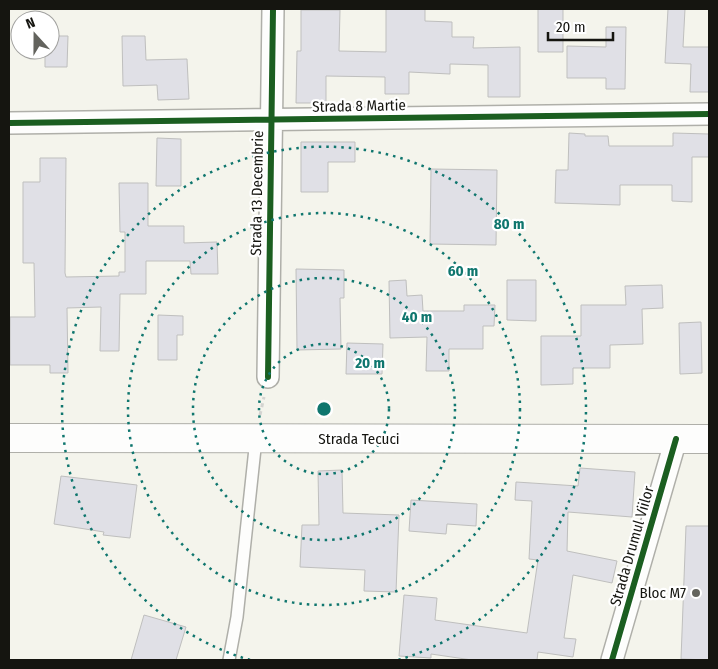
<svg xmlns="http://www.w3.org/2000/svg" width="718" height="669" font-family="'Fira Sans Condensed',sans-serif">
	<rect width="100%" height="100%" fill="#f4f4ec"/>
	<path fill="#e0e0e6" stroke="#bfbfbe" d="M 386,9 L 425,9 L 425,21 L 452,22 L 452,37 L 474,37 L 473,48 L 520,47 L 520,97 L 488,97 L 488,65 L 450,64 L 450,74 L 409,72 L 409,94 L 385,94 L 385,77 L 326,76 L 326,103 L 296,103 L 297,51 L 301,51 L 301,10 L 340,10 L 339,51 L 386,52 Z
		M 538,9 L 563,9 L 563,52 L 538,52 Z
		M 668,9 L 685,9 L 683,47 L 709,47 L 709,92 L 690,92 L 691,64 L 665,63 Z
		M 606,27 L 626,27 L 625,89 L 606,89 L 606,78 L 567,78 L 567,46 L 606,47 Z
		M 50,36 L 68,36 L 67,67 L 45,67 L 45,50 L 50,50 Z
		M 122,36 L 145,36 L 146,60 L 187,59 L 189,99 L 158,100 L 157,85 L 123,86 Z
		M 569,133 L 585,134 L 585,136 L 608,136 L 609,146 L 673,146 L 673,133 L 709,134 L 709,157 L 692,157 L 692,202 L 672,201 L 672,185 L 620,185 L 620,205 L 555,203 L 556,170 L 568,170 Z
		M 157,138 L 181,139 L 181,186 L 156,186 Z
		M 301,142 L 355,142 L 355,162 L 328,162 L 328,192 L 301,192 Z
		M 40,158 L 66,158 L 65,273 L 66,277 L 119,276 L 119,272 L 125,272 L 125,232 L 120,232 L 119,183 L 148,183 L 148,226 L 184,226 L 184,243 L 217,242 L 218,274 L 191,274 L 190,261 L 146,261 L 146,294 L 120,294 L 119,351 L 100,351 L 101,307 L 67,308 L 68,373 L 50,373 L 50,365 L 10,365 L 10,317 L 35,317 L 34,263 L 23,263 L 23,182 L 40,182 Z
		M 431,169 L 497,170 L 496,245 L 430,244 Z
		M 296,269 L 344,270 L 344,298 L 340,298 L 341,349 L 297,350 Z
		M 406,280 L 407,296 L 422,295 L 423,311 L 464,311 L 464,305 L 495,305 L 494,326 L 483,326 L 483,349 L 449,349 L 449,371 L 426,371 L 427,337 L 390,338 L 389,281 Z
		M 507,280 L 536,280 L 536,321 L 507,320 Z
		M 662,285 L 663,308 L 642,309 L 643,344 L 610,345 L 610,368 L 573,368 L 573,384 L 541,385 L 541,336 L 581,336 L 581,305 L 626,305 L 625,286 Z
		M 158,315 L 183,316 L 183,335 L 177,335 L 177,360 L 158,360 Z
		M 701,322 L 702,373 L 680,374 L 679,323 Z
		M 347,343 L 383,344 L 382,374 L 346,374 Z
		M 580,468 L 635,472 L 632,517 L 568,512 L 567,551 L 617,561 L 612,583 L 573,575 L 564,638 L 576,639 L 573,657 L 538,652 L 537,660 L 472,660 L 431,654 L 431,658 L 399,656 L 404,595 L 437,598 L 435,620 L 527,633 L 538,560 L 529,559 L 532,501 L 515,500 L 516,482 L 578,486 Z
		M 342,470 L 343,513 L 399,515 L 396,592 L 364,591 L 365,570 L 300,567 L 302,525 L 319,525 L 318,471 Z
		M 61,476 L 137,485 L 130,538 L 103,535 L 104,532 L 54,524 Z
		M 411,500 L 477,504 L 476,526 L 447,524 L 446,534 L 409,531 Z
		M 686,526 L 709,526 L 709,660 L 681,659 Z
		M 144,615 L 186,627 L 176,660 L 131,660 Z"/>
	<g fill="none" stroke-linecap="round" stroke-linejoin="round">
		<g stroke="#afafa9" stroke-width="14">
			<path id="lane" d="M 229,660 L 237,617 L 256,439"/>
		</g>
		<g stroke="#afafa9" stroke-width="24">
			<path id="street" d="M 9,123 L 709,114
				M 268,377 L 273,9
				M 612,660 L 676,439"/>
		</g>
		<g stroke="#afafa9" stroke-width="30">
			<path id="secondary" d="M 9,438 L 709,439"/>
		</g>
		<path stroke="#d4d4d1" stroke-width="3" stroke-dasharray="4 4" stroke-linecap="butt" d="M 260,415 L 264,397"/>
		<use href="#lane" stroke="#fdfdfc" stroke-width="11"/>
		<use href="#street" stroke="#fdfdfc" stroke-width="21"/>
		<use href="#secondary" stroke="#fdfdfc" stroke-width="28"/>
		<g stroke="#fff" stroke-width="9">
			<path id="cycleway" d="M 9,123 L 709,114
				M 268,377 L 273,9
				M 612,660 L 676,439"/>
		</g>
		<use href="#cycleway" stroke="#1b5e20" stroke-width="6"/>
	</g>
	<g fill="none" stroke="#0f766e" stroke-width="2.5" stroke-dasharray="2.5 5">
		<circle cx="324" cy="409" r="65"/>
		<circle cx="324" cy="409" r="131"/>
		<circle cx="324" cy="409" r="196"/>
		<path d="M250 660A262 262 0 1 1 398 660"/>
	</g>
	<circle fill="#63635d" stroke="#fff" stroke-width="2" cx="696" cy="593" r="5"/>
	<g text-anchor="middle" stroke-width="4.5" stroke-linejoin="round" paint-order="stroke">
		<g font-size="15" fill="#151510" stroke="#fff">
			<text transform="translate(359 106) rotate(-1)" y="5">Strada 8 Martie</text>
			<text transform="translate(257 193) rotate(-89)" y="5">Strada 13 Decembrie</text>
			<text x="359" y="444">Strada Tecuci</text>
			<text transform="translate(632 546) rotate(-74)" y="5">Strada Drumul Viilor</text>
		</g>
		<g font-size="15" fill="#151510" stroke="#fff" text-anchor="end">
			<text x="686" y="598">Bloc M7</text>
		</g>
	</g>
	<circle cx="324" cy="409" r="8" fill="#0f766e" stroke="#fff" stroke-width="2.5"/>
	<g font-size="15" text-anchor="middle" font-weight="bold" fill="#0f766e" stroke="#fff" stroke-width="4.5" stroke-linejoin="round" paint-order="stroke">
		<text x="509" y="229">80 m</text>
		<text x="463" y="276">60 m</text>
		<text x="417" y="322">40 m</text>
		<text x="370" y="368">20 m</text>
	</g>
	<rect width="718" height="669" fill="none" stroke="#151510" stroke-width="20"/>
	<g transform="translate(35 35) rotate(339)"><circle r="24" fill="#ffffff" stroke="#a1a19f"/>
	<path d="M0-4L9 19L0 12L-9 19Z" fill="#63635d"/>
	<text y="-8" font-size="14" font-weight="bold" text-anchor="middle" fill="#151510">N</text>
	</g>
	<path d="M548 32v8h65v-8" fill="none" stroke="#151510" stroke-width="2.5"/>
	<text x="556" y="32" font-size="15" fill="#151510" stroke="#ffffff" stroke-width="4" paint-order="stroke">20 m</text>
</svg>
